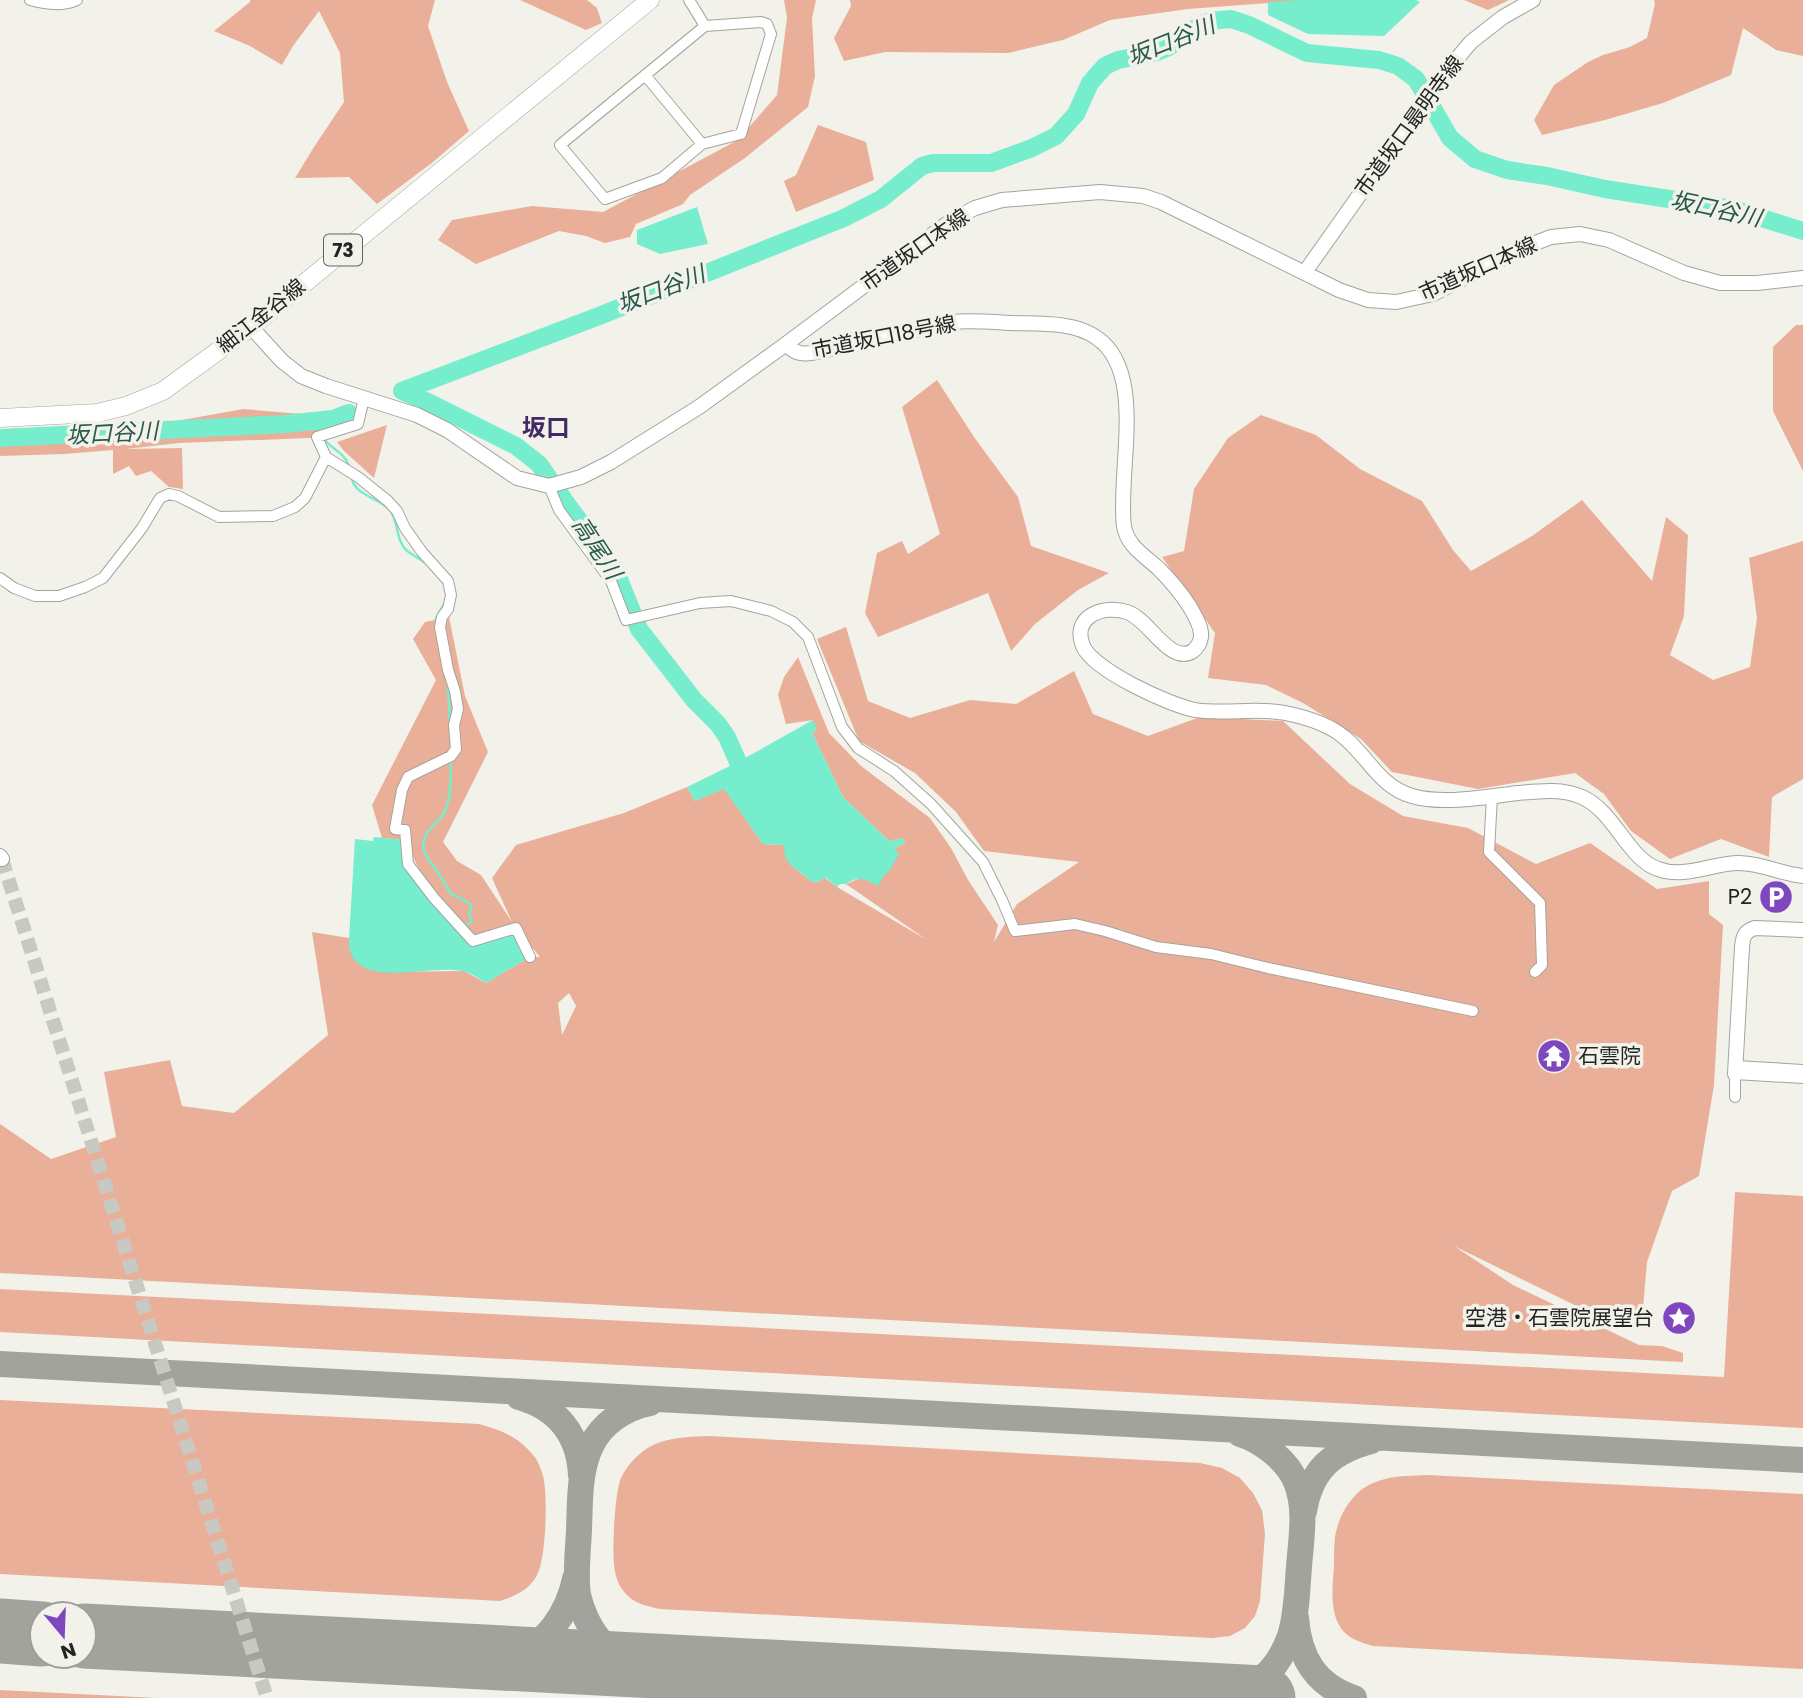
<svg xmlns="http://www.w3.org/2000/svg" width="1803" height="1698" font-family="Poppins,'Noto Sans JP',sans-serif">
	<rect width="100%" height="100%" fill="#f2f2eb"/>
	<path fill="#eaaf98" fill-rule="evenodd" d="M 250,0 L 435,0 L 428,26 L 447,82 L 469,131 L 433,162 L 377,204 L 349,177 L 295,178 L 314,147 L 344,102 L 340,53 L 319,11 L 293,46 L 282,65 L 250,46 L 214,31 L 250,2 Z
		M 520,0 L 587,0 L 597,8 L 602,23 L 586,30 Z
		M 784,0 L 816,0 L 812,18 L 815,76 L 808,107 L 745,158 L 690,195 L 683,204 L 636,224 L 630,237 L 605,243 L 586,236 L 559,231 L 476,264 L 438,240 L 452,220 L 532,206 L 603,212 L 738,140 L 777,95 L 787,18 Z
		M 850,0 L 1311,0 L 1188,9 L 1110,20 L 1063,40 L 1008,53 L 885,52 L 844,61 L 834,38 L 851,6 Z
		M 1464,0 L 1509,0 L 1488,10 Z
		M 1654,0 L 1803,0 L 1803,56 L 1776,50 L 1743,28 L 1731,75 L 1663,103 L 1605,120 L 1542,135 L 1534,120 L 1554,85 L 1588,62 L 1603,55 L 1630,47 L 1647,38 L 1655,4 Z
		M 818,125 L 866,142 L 874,180 L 796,212 L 784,181 L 796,175 Z
		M 1796,325 L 1803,325 L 1803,471 L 1773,411 L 1773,347 Z
		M 937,380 L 974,437 L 1018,497 L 1031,546 L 1109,573 L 1078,590 L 1035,624 L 1011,651 L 988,593 L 878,637 L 865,613 L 877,553 L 902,541 L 908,554 L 940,534 L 902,407 Z
		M 243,409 L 302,414 L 344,413 L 350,422 L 310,438 L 179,443 L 126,449 L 182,448 L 183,489 L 169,487 L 151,471 L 136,476 L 129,466 L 113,474 L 113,450 L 65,454 L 0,456 L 0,429 L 77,428 L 177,421 Z
		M 1261,415 L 1316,435 L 1360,469 L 1422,501 L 1453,550 L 1471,571 L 1532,536 L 1582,500 L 1652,581 L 1666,517 L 1688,535 L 1684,616 L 1670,655 L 1713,680 L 1750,667 L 1757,618 L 1749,558 L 1803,541 L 1803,779 L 1772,797 L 1769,857 L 1721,839 L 1670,859 L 1631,831 L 1604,794 L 1575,773 L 1478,789 L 1392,772 L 1361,739 L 1303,703 L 1266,685 L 1208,678 L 1215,633 L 1162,557 L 1184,551 L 1194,489 L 1228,438 Z
		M 387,425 L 374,478 L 344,451 L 337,442 Z
		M 449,617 L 465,696 L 488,752 L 443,842 L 457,861 L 481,875 L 512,922 L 492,878 L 516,845 L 624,813 L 687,787 L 695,801 L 724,788 L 763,844 L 784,845 L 791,865 L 812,882 L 821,881 L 824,877 L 837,887 L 927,940 L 846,884 L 858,879 L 865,879 L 895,848 L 905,843 L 903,838 L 889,841 L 843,797 L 812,733 L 813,720 L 786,724 L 778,695 L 784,677 L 798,657 L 829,733 L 861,766 L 930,818 L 951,848 L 968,880 L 998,925 L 994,942 L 1017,904 L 1079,862 L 984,851 L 956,812 L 915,773 L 859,741 L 817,639 L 846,627 L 868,701 L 910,718 L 970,700 L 1016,704 L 1074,671 L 1093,714 L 1148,736 L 1200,717 L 1283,721 L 1350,784 L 1403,816 L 1468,828 L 1536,864 L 1590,843 L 1657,889 L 1709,881 L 1709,914 L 1723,925 L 1714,1085 L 1699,1176 L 1672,1191 L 1647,1262 L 1642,1319 L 1601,1318 L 1454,1246 L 1513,1285 L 1639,1345 L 1662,1346 L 1683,1353 L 1683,1362 L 0,1273 L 0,1124 L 51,1159 L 116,1137 L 104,1072 L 170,1060 L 182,1106 L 234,1113 L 328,1035 L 312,932 L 349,938 L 350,950 L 380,972 L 464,971 L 486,983 L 530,957 L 540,957 L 516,928 L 468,936 L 434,898 L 415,861 L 406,840 L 382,838 L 372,805 L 436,680 L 413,639 L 425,622 ZM 569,993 L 576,1006 L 562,1035 L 558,1003 Z
		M 1735,1192 L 1803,1196 L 1803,1428 L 0,1332 L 0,1289 L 1724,1377 Z
		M 0,1400 L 479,1424 C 501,1430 519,1437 534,1456 C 538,1461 541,1469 543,1476 C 548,1493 546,1556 538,1573 C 531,1589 516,1596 500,1601 L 0,1574 Z
		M 709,1436 L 1200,1463 L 1222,1468 L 1240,1478 L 1253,1493 L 1262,1510 L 1265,1534 L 1260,1601 L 1255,1616 L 1245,1628 L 1230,1636 L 1212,1638 L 660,1609 C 647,1606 635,1604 626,1594 C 618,1586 615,1575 614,1564 C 612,1549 615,1491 621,1478 C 626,1467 636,1456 646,1449 C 665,1437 687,1437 709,1436 Z
		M 1406,1476 L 1427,1475 L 1803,1494 L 1803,1669 L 1373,1646 C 1363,1643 1352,1640 1344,1632 C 1328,1614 1333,1586 1334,1564 C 1334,1555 1334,1545 1335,1537 C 1337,1523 1344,1508 1353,1498 C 1366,1482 1387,1477 1406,1476 Z
		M 0,1690 L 157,1698 L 0,1698 Z"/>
	<path fill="#76edcd" d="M 1300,0 L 1416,0 L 1420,2 L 1384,36 L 1308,34 L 1268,15 L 1268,2 Z
		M 697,207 L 708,244 L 660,254 L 637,244 L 637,230 Z
		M 813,720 L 817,730 L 812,733 L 843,797 L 889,841 L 903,838 L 905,843 L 895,848 L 899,854 L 888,873 L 885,874 L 878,886 C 869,881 861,876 851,881 C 842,885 851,884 840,884 L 837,887 L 825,877 L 821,881 L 812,882 L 791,865 L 785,857 L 784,845 L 763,844 L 724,789 L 695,801 L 687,787 L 738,762 Z
		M 374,837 L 406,840 L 408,864 L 473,941 L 516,928 L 530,957 L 486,983 C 478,978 470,972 461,971 C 433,965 372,985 354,959 C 349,953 349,945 349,938 L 355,839 L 373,841 Z"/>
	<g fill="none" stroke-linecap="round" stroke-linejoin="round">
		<path stroke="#76edcd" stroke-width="2.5" d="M 237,426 L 315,425 L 320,433
			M 323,438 C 331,449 345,453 349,466
			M 352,479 C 355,495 379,498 389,509 C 399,520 395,539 406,550 C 411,554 418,558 424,562
			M 436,621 L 436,618 L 445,602
			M 448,686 L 450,725
			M 451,760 C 450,776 452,793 446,809 C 442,820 431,825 426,835 C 417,850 432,863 439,874 C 443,880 446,888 451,893 C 457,897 464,900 470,904 L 471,907 L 469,914 L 472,922 L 464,926"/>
		<path stroke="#76edcd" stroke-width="18" d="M 402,391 L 599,316 L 844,218 L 881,199 L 922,166 L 933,163 L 991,163 L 1032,148 L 1056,136 L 1076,114 L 1090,83 L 1105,66 L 1118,60 L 1157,52 L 1169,47 L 1200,25 L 1210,21 L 1231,19 L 1249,25 L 1307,53 L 1379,60 L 1398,66 L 1416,79 L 1450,138 L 1475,159 L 1507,170 L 1547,176 L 1605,189 L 1733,209 L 1803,231
			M 402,391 L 430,403 L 516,446 L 539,464 L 564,500 L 615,569 L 639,629 L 694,700 L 718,724 L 727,737 L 738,762
			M 0,438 L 285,424 L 333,419 L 349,413"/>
		<path stroke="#a3a39e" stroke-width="26" d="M 0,1364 L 1803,1460
			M 519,1397 C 558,1408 579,1434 581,1475
			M 650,1403 C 625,1408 602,1423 591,1446 C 579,1471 580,1503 579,1530 C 578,1552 575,1574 578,1595 C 581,1609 589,1627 598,1638 C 613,1655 634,1660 655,1666
			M 1304,1511 C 1311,1470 1331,1452 1371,1441
			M 1296,1618 C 1299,1657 1315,1685 1354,1698
			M 488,1657 C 496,1656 503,1656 510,1655 C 547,1647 568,1612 575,1579
			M 1203,1695 C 1226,1692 1250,1689 1268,1673 C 1278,1663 1285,1650 1290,1636 C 1297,1614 1297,1590 1299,1567 C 1301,1539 1307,1508 1296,1482 C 1288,1461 1261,1440 1240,1434"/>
		<path stroke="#a3a39e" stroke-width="65" d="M 0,1631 L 42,1634
			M 84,1636 L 1263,1698"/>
		<path stroke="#c9c9c3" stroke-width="14" stroke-dasharray="14 7" stroke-linecap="butt" d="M 2,859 L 267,1698"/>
		<g stroke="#a4a49d" stroke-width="12">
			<path id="minor" d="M 30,0 C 45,4 62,7 77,0
				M 689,0 L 705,26
				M 761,22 L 767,24 L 771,34 L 741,134 L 702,144 L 662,178 L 605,199 L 560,145 L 705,26 Z
				M 645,75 L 702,144
				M 364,398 L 358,424 L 317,437 L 326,457 L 358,477 L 388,501 L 397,511 L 405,528 L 422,552 L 448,581 L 451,595 L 448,609 L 442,617 L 440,627 L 448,670 L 455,691 L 458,709 L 454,725 L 456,749 L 451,756 L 408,777 L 402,790 L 395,829 L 405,830 L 408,864 L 434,898 L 473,941 L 516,928 L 530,957
				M 549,486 L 559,510 L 611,581 L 626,620 L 700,603 L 731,601 L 771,611 L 793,622 L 808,637 L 842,727 L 858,748 L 894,771 L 931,804 L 983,862 L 1002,900 L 1015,931 L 1075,924 L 1105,931 L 1156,947 L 1211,954 L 1268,968 L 1473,1011
				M 0,578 L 14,588 L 35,596 L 59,596 L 85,587 L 103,578 L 142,528 L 160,498 L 169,494 L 178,496 L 219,517 L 273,516 L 295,507 L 305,498 L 326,457
				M 1492,796 L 1489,852 L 1540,903 L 1542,965 L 1535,972
				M 1736,1066 L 1803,1070
				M 1735,1097 L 1735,1074 L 1803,1078"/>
		</g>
		<g stroke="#a4a49d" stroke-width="16">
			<path id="tertiary" d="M 1305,272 L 1449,68 L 1471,42 L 1503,17 L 1533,0
				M 251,327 L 282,361 L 301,376 L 326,386 L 417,415 L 447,430 L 517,478 L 549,486 L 581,477 L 611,462 L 699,407 L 786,344 L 952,220 L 975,208 L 1002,200 L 1100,192 L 1143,196 L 1161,202 L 1339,290 L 1368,300 L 1396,302 L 1433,294 L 1525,247 L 1551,237 L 1580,234 L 1609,240 L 1684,273 L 1720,283 L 1757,283 L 1803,278
				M 786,344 C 792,349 792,351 800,353 C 810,355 822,351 832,349 C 851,345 870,342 889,337 C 910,332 931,325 952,322 C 971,320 991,322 1010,323 C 1038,324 1073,321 1097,338 C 1147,372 1117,473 1124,526 C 1127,546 1145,556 1159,569 C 1171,581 1181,593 1190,607 C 1195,616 1202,627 1201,637 C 1200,643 1198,647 1193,651 C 1170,666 1149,619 1127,612 C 1103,604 1071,617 1083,646 C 1093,670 1169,705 1195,710 C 1224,715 1255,707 1285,713 C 1305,717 1329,724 1345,738 C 1368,757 1380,787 1412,796 C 1443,805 1485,797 1518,793 C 1539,791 1562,788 1582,797 C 1615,812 1628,859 1658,869 C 1685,879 1712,863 1739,863 C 1761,863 1781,874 1803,876
				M 0,856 L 2,859
				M 1735,1074 L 1742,947 C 1743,936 1745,931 1755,928 L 1803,930"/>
		</g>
		<g stroke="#a4a49d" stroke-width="19">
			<path id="primary" d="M 0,418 L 97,413 L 126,406 L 163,391 L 251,327 L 650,0"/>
		</g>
		<use href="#minor" stroke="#fff" stroke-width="10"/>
		<use href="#tertiary" stroke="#fff" stroke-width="14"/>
		<use href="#primary" stroke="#fff" stroke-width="18"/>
	</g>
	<defs>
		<g id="parking-disc" transform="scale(1.75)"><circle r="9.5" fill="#7f47be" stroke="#f2f2eb"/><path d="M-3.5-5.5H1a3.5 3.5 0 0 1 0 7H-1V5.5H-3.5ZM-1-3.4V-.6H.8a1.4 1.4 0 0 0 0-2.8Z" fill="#fff"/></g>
		<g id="temple-disc" transform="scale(1.75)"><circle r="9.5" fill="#7f47be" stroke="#f2f2eb"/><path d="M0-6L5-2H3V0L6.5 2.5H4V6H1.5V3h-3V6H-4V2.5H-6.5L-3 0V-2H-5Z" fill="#fff"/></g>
		<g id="sight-disc" transform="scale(1.75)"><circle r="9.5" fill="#7f47be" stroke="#f2f2eb"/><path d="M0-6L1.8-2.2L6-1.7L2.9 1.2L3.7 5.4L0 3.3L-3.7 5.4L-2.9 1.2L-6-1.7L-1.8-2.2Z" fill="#fff"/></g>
	</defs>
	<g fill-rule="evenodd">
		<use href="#parking-disc" x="1776" y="897"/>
		<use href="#temple-disc" x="1554" y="1056"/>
		<use href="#sight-disc" x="1679" y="1318"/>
	</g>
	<g text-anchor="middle" stroke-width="7" stroke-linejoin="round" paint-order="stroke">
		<rect fill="#f2f2eb" stroke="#62625e" stroke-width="2" x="324" y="234.5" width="38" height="31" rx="5"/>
		<g font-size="19" font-weight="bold" fill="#242422">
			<text x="343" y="257">73</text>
		</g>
		<g font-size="21" fill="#242422" stroke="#f2f2eb">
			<text transform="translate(1409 126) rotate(-54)" y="7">市道坂口最明寺線</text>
			<text transform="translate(915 250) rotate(-35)" y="7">市道坂口本線</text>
			<text transform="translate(1478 269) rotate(-24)" y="7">市道坂口本線</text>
			<text transform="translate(261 316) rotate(-38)" y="7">細江金谷線</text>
			<text transform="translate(884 337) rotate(-11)" y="7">市道坂口18号線</text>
		</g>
		<g font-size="21" fill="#242422" stroke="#f2f2eb" text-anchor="end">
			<text x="1752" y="904">P2</text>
			<text x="1578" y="1063" text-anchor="start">石雲院</text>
			<text x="1654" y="1325">空港・石雲院展望台</text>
		</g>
		<g font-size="23" font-style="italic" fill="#275a4c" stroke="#f2f2eb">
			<text transform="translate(1171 41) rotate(-22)" y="8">坂口谷川</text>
			<text transform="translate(1716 209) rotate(12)" y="8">坂口谷川</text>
			<text transform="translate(661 289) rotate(-21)" y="8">坂口谷川</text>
			<text transform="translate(112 433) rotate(-3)" y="8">坂口谷川</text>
			<text transform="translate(597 548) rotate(57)" y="8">高尾川</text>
		</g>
		<g font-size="24" font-weight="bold" fill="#442a64" stroke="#f2f2eb">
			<text x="546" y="436">坂口</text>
		</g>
	</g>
	<g transform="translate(63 1635) rotate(161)"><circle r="33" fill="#f2f2eb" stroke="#a0a09b" stroke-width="2"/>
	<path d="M0-5L12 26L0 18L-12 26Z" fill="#7f47be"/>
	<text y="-10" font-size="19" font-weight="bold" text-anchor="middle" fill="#242422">N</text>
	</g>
</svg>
